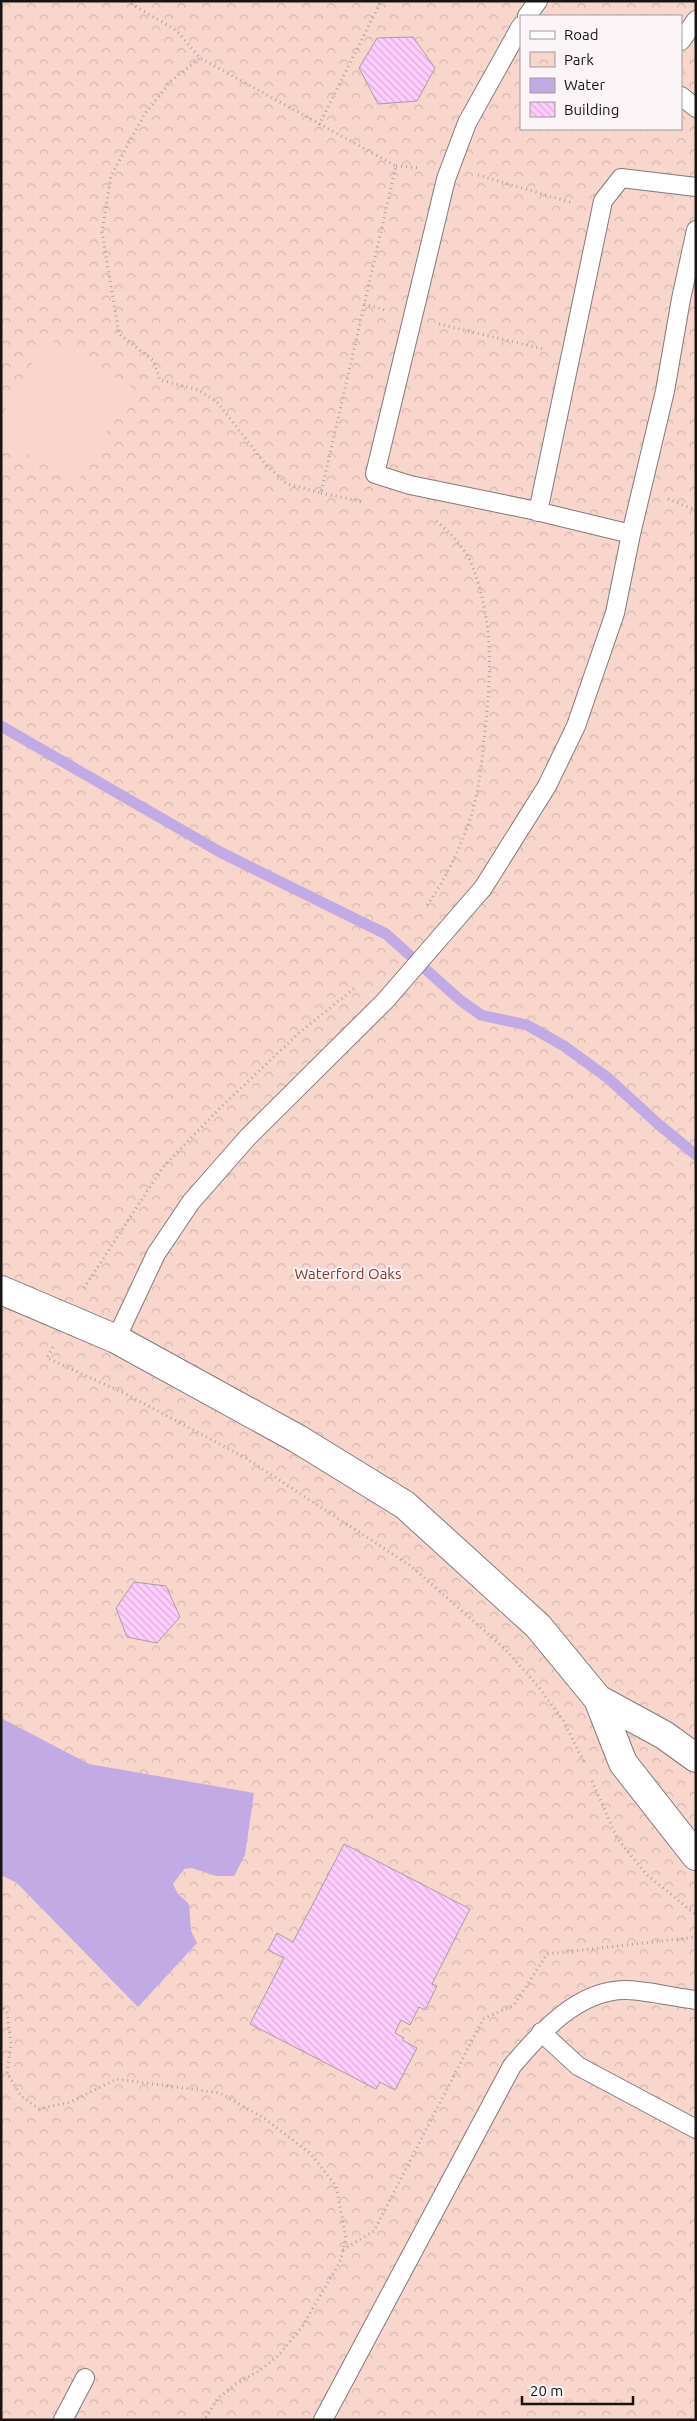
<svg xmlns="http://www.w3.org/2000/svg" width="697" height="2421" font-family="Ubuntu,sans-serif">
	<defs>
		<pattern id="park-crowns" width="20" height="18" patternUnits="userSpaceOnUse" patternTransform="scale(1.25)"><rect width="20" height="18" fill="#f9d6cc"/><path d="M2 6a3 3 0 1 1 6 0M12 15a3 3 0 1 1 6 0" fill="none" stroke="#d5b7ae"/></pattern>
		<pattern id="building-back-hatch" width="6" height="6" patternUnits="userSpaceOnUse" patternTransform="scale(1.25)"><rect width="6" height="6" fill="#feccfd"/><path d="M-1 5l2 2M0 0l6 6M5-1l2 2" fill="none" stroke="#d9aed8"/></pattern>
	</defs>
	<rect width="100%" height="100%" fill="#fcf5f8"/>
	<path fill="url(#park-crowns)" fill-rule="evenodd" d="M 1,1 L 696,1 L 696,2420 L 1,2420 ZM 521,16 L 681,16 L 681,129 L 521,129 Z"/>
	<path fill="#f9d6cc" d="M 47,338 L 132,387 L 77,483 L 1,439 L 1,417 Z"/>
	<path fill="#c2aae4" d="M 1,1718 L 89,1764 L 254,1793 L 245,1855 L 234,1876 L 216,1876 L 192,1868 L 184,1869 L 173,1884 L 178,1894 L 189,1904 L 191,1931 L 197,1943 L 138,2007 L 17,1883 L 1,1875 Z"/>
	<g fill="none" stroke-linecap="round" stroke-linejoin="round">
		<path stroke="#c2aae4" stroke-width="11" d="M 1,726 L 220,852 L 386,934 L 460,1000 L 481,1015 L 527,1025 L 564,1046 L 608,1078 L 657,1123 L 696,1155"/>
	</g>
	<path fill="url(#building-back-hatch)" stroke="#a39fa3" d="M 413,37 L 435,68 L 417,101 L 378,104 L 359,68 L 377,38 Z
		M 134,1582 L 166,1586 L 180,1617 L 157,1643 L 127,1637 L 116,1608 Z
		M 344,1844 L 470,1909 L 432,1984 L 437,1986 L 425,2010 L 419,2007 L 410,2025 L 401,2020 L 395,2033 L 404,2038 L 402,2040 L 417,2048 L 395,2090 L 380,2082 L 376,2089 L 250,2024 L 284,1958 L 268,1950 L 277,1933 L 293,1942 Z"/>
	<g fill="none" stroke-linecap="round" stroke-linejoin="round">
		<g stroke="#807a7c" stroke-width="20">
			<path id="service" d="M 527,16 L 538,1
				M 521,26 L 467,123 L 446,179 L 375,474 L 410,485 L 532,510 L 631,534
				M 681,41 L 696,20
				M 681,96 L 696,108
				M 538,512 L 603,201 L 621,178 L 696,187
				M 116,1339 L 156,1254 L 191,1202 L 248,1137 L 385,1001 L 483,888 L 547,786 L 576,726 L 615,613 L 631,534 L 665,391 L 681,299 L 696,230
				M 541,2032 L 578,2066 L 696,2129
				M 63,2420 L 85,2378
				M 323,2420 L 512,2066 C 540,2033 578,1989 627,1990 C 649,1991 673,1997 696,2000"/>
		</g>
		<g stroke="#807a7c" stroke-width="30">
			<path id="minor" d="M 1,1290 L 116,1339 L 298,1439 L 405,1505 L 538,1626 L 598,1699 L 623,1763 L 696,1856
				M 598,1699 L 664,1735 L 696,1758"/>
		</g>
		<path stroke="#a8a3a5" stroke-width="3" stroke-dasharray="1 4" stroke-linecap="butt" d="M 127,1 L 177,31 L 200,58 L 396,166 L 321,493 L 287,484 L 266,465 L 218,403 L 199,390 L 160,380 L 154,361 L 119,334 L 102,232 L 111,176 L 144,115 L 171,81 L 200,58
			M 319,125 L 381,1
			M 396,166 L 420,168
			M 478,175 L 573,203
			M 364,304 L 385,310
			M 439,324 L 543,349
			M 321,493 L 364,502
			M 668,499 L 696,510
			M 427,905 C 447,878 463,842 473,810 C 479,787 482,762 484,739 C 491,677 495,622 471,563 C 464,546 448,531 435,520
			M 84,1288 L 163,1167 L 220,1108 L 299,1033 L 356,987
			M 53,1347 L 47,1358 L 124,1393 L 244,1457 L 411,1566 L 504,1648 L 537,1685 L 563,1720 L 584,1762
			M 592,1781 L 617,1838 L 646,1874 L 696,1915
			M 1,2004 L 7,2013 L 11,2045 L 7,2073 L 21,2096 L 39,2109 L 70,2102 L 117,2079 L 220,2093 L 264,2118 L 311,2154 L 336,2186 L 346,2238 L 340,2262 L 302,2327 L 278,2356 L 259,2371 L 236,2384 L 218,2398 L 204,2420
			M 343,2250 L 374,2231 L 483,2019 L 514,2005 L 547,1954 L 696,1937"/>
		<use href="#service" stroke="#fff" stroke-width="18"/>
		<use href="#minor" stroke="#fff" stroke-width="28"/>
	</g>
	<g text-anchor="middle" stroke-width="4" stroke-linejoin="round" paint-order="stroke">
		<g font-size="15" fill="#86371f" stroke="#fcf5f8">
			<text x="348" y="1279">Waterford Oaks</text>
		</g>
	</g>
	<rect width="697" height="2421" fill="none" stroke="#161415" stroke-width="5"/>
	<rect x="520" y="15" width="162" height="115" fill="#fcf5f8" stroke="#a09b9d"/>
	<rect x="530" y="31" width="25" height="8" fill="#ffffff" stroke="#a09b9d"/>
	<text x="564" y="40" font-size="15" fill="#161415">Road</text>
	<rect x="530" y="52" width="25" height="15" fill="url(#park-crowns)" stroke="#a09b9d"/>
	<text x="564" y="65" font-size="15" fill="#161415">Park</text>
	<rect x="530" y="78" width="25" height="15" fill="#c2aae4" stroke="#a09b9d"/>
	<text x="564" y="90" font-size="15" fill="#161415">Water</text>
	<rect x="530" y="102" width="25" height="15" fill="url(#building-back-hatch)" stroke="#a09b9d"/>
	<text x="564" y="115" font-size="15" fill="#161415">Building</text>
	<path d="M522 2396v8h111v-8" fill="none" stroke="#161415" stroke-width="2.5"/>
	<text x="530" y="2396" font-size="15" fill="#161415" stroke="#fcf5f8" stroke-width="4" paint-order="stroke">20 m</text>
</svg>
